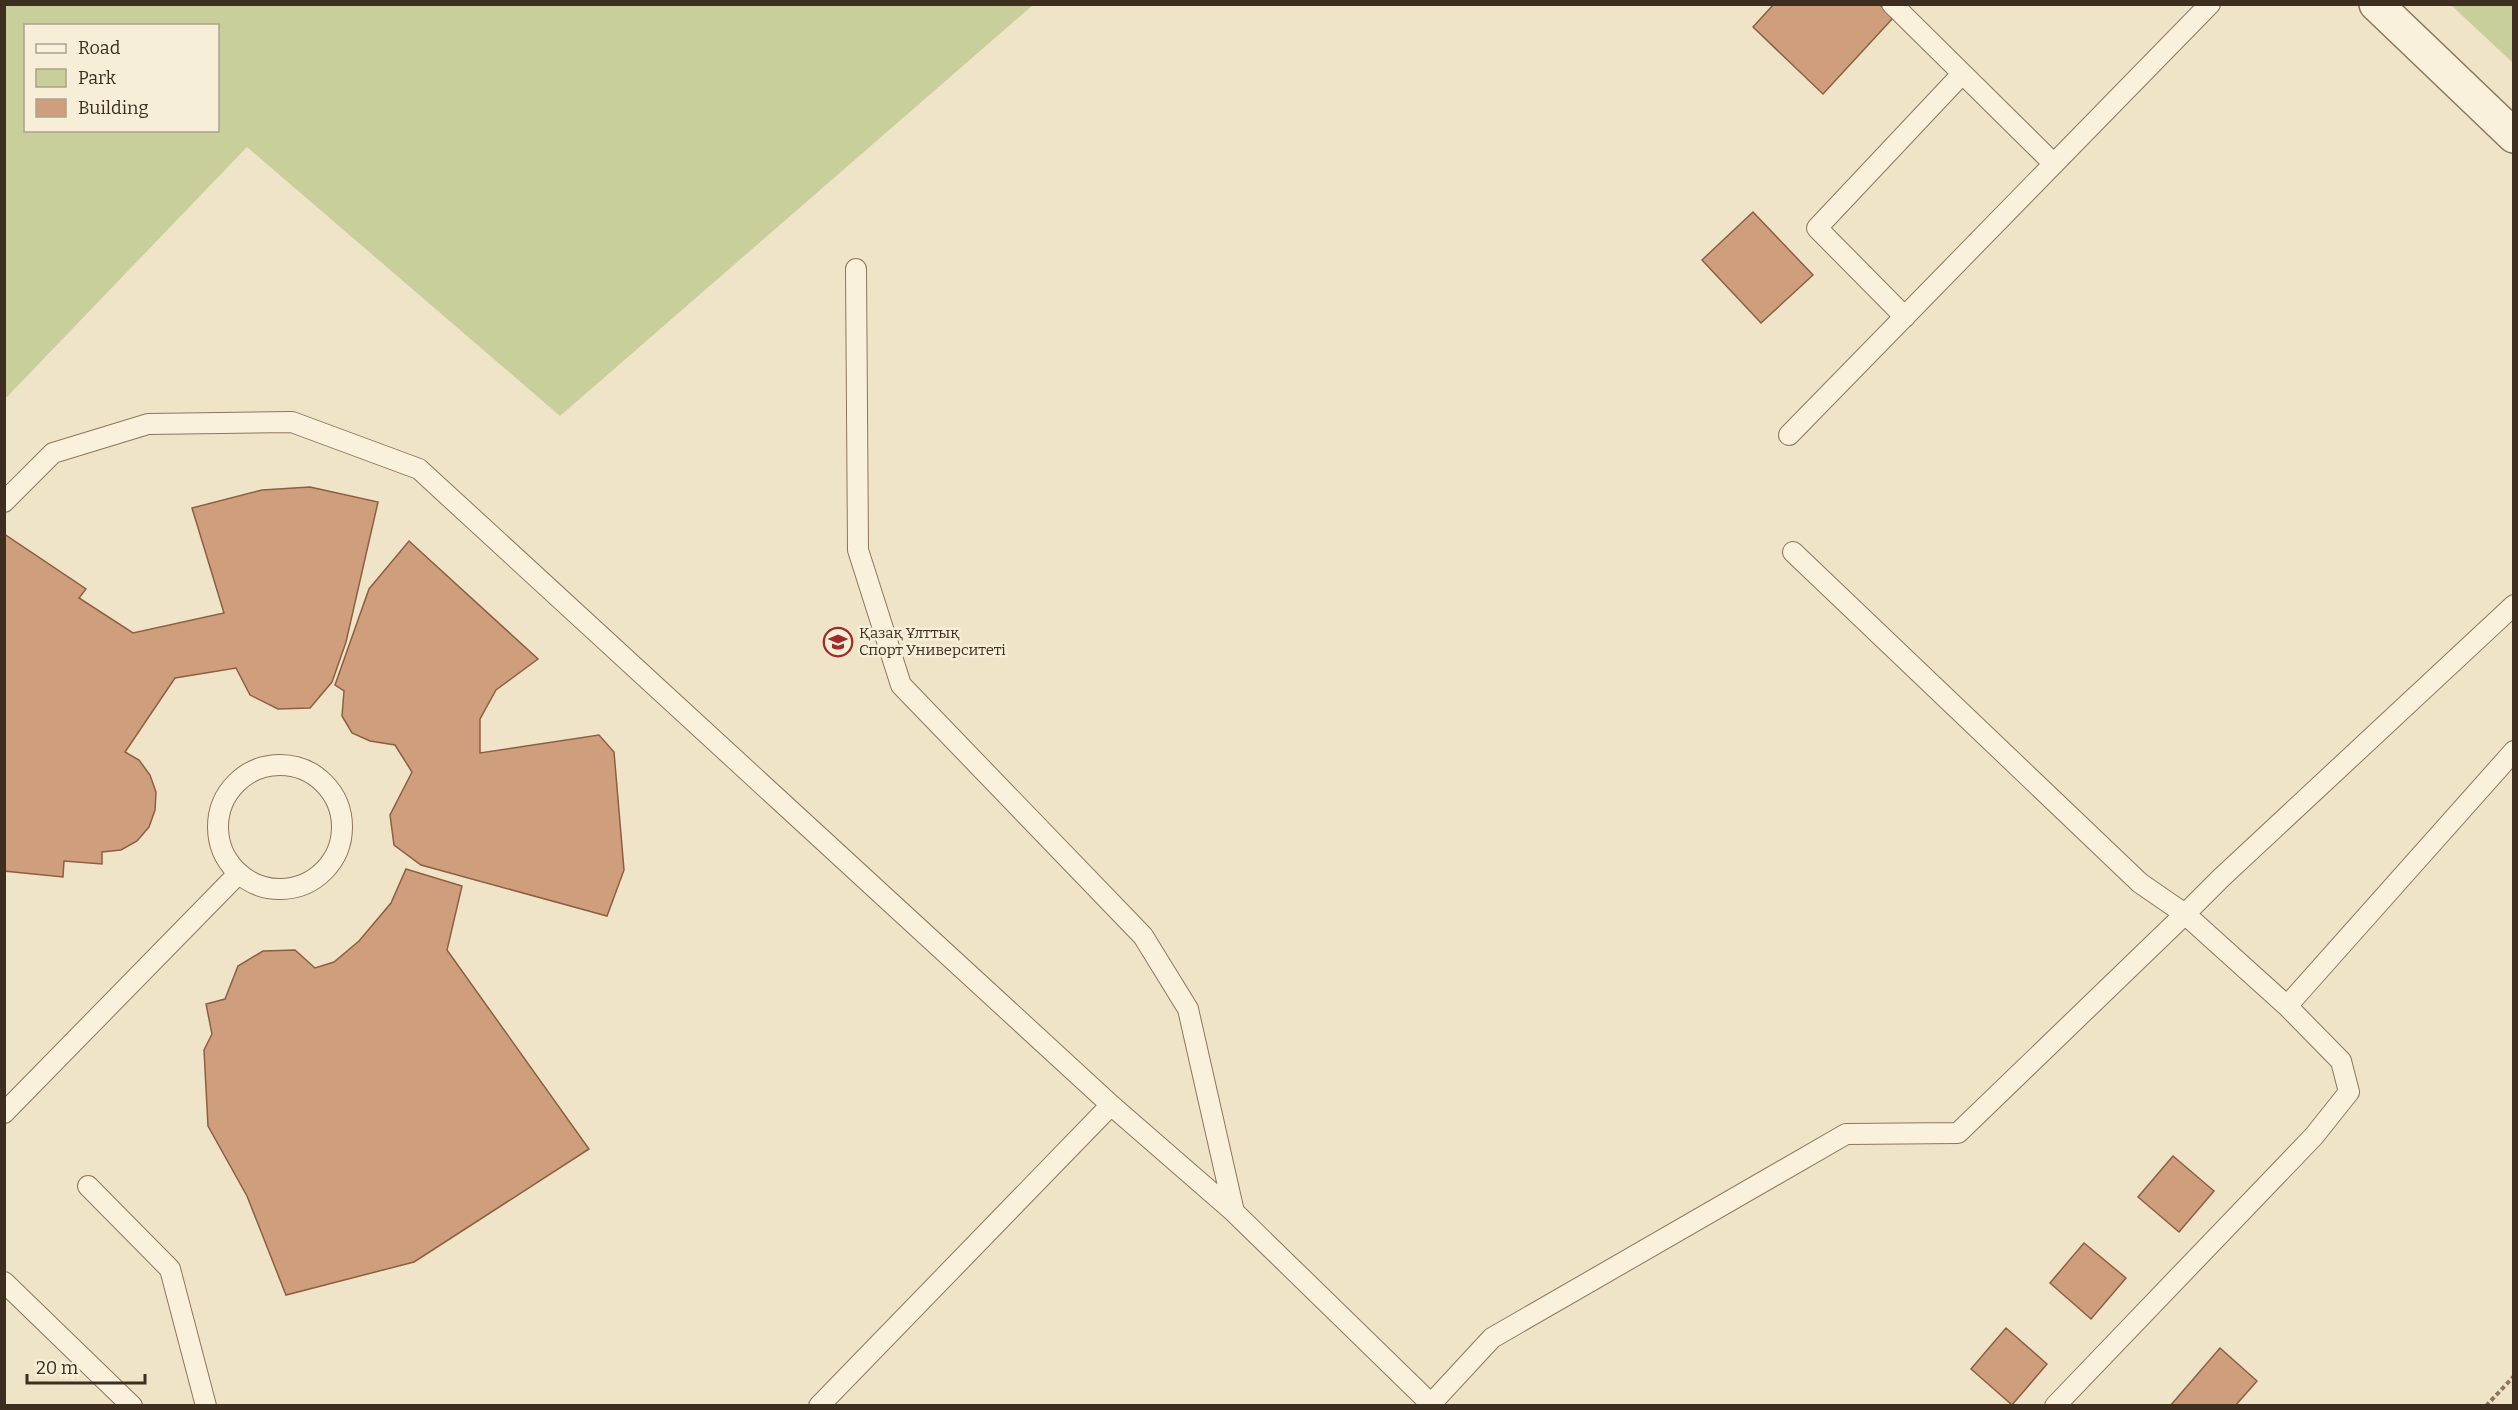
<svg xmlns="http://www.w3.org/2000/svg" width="2518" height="1410" font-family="Bitter,serif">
	<rect width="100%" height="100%" fill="#f0e4c8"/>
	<path fill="#c9cf9b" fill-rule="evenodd" d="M 5,4 L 1033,4 L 1033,5 L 560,416 L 247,147 L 5,399 ZM 26,26 L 218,26 L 218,130 L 26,130 Z
		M 2451,5 L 2513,5 L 2513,63 Z"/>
	<path fill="#cf9f7d" stroke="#8d5f41" stroke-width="1.5" d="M 1774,4 L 1879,4 L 1893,18 L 1823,94 L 1753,27 Z
		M 1753,212 L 1813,275 L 1761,323 L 1702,260 Z
		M 310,487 L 378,502 L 346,642 L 332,682 L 310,708 L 278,709 L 250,695 L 236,668 L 175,678 L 125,752 L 139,760 L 150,775 L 156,792 L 155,810 L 149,827 L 137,841 L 121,850 L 102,852 L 102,864 L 64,861 L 63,877 L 4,871 L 4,534 L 86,589 L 79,598 L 133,633 L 224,613 L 192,508 L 262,490 Z
		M 409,541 L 538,659 L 496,690 L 480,719 L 480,753 L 599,735 L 614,752 L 624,870 L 607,916 L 421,865 L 394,845 L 390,815 L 412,772 L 395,745 L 370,741 L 352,733 L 342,716 L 344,691 L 335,685 L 369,589 Z
		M 406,869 L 462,886 L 447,950 L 589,1149 L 414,1262 L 286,1295 L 247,1196 L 208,1126 L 204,1050 L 212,1034 L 206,1004 L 225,999 L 238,966 L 263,951 L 295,950 L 315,968 L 334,962 L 359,941 L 391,903 Z
		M 2173,1156 L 2214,1191 L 2179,1232 L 2138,1197 Z
		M 2084,1243 L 2126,1278 L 2091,1319 L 2050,1283 Z
		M 2006,1328 L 2047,1364 L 2012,1405 L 1971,1369 Z
		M 2220,1348 L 2257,1381 L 2235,1406 L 2170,1406 Z"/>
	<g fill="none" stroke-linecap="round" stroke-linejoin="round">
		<g stroke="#8d765c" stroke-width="22">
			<path id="lane" d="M 1892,4 L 2054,164
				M 856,269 L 858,550 L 901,685 L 1143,936 L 1188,1009 L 1234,1212
				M 1905,317 L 1817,228 L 1962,74
				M 1789,435 L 2210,4
				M 4,502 L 53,453 L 148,424 L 292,422 L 419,469 L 1111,1105 L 1234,1212 L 1433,1406
				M 1793,552 L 2140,883 L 2185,914 L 2221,878 L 2514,605
				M218 827a62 62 0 1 1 124 0a62 62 0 1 1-124 0Z
				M 2287,1006 L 2514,751
				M 4,1113 L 238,874
				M 88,1186 L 170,1269 L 206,1406
				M 4,1282 L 132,1406
				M 819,1406 L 1111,1105
				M 1429,1406 L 1492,1338 L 1846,1134 L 1958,1133 L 2185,914 L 2287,1006 L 2341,1061 L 2349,1092 L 2314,1136 L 2055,1406"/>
		</g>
		<g stroke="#8d765c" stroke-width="36">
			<path id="street" d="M 2376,4 L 2514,136"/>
		</g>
		<path stroke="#8d765c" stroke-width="4" stroke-dasharray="4.5 3" stroke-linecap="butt" d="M 2486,1406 L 2514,1376"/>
		<use href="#lane" stroke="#faf1dc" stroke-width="20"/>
		<use href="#street" stroke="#faf1dc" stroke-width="33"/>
	</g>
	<defs>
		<g id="university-ring" transform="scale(1.5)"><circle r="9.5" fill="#f7eed8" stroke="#9e2a2b" stroke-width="1.5"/><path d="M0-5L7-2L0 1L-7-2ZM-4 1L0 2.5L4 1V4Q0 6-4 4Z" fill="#9e2a2b"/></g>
	</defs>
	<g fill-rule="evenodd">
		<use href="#university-ring" x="838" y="642"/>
	</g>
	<g text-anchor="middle" stroke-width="5" stroke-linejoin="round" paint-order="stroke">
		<g font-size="15" fill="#3d2e20" stroke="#f7eed8" text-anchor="start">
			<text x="859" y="638">Қазақ Ұлттық<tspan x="859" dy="17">Спорт Университеті</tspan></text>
		</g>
	</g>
	<rect width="2518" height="1410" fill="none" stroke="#3d2e20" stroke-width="12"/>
	<rect x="24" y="24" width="195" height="108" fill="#f7eed8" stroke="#ada18e" stroke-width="1.5"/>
	<rect x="36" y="44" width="30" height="9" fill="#faf1dc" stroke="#ada18e" stroke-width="1.5"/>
	<text x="78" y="54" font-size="18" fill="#3d2e20">Road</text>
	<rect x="36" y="69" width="30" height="18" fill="#c9cf9b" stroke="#ada18e" stroke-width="1.5"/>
	<text x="78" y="84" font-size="18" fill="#3d2e20">Park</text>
	<rect x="36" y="99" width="30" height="18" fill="#cf9f7d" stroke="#ada18e" stroke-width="1.5"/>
	<text x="78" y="114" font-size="18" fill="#3d2e20">Building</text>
	<path d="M27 1374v9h118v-9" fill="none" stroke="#3d2e20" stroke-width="3"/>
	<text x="36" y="1374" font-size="18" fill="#3d2e20" stroke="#f7eed8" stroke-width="4.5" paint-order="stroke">20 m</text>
</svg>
